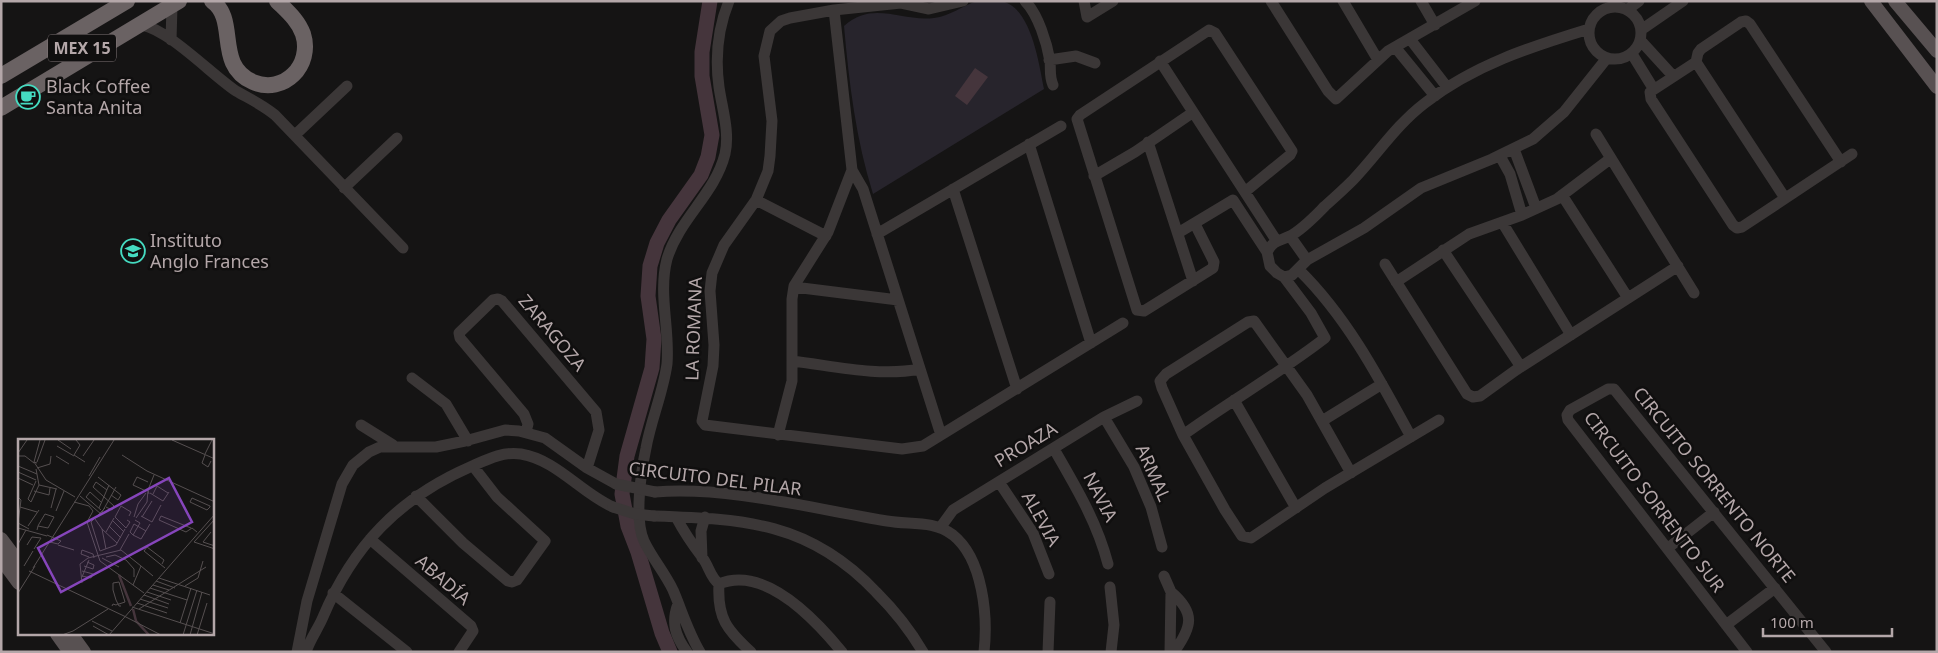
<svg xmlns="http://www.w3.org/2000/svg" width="1938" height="653" font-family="'Noto Sans',sans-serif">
	<rect width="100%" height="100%" fill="#151414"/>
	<path fill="#27242c" d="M 977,1 C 985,1 998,0 1005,2 C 1032,12 1039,64 1044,89 L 873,194 C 856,140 849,83 844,26 C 873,0 901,22 934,18 C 950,16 962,6 977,1 Z"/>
	<path fill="#45353c" d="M 975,68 L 988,77 L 967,105 L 955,96 Z"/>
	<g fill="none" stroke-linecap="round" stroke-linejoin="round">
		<path stroke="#45353c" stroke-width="15" d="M 670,652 L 662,633 L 638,552 L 628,526 L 622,494 L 627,456 L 652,368 L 654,339 L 648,296 L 650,266 L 657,243 L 669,220 L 701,175 L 708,157 L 712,135 L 702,76 L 702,52 L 710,1"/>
		<path stroke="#3b3737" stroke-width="11" d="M 963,1 L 929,9 L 901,3 L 834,10 L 790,18 L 781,21 L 770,31 L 764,56 L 772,121 L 770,156 L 768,171 L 756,200 L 724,245 L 712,273 L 710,291 L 714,345 L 713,366 L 702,421 L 705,425 L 902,449 L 923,446 L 1123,323
			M 1025,1 C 1038,14 1047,43 1050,61 C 1051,70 1049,76 1053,85
			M 1084,1 L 1087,17 L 1113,1
			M 1271,1 L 1328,91 L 1336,99 L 1388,51 L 1475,1
			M 1343,1 L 1378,60
			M 1421,1 L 1435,25
			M1589 33a26 26 0 1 1 52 0a26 26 0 1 1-52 0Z
			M 1627,10 L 1639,1
			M 142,25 C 169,30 211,74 236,91 C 250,99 263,105 275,115 L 403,248
			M 1589,29 C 1530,47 1474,65 1425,103 C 1396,125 1377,155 1353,180 C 1344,189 1334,198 1325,206 C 1315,216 1303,229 1290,236 C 1280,241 1273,240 1267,252 L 1270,266 L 1277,273 L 1284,277 L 1292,275 L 1307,260 L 1364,228 L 1421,188 L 1492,159 L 1533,139 L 1564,112 L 1607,58
			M 1641,30 L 1683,1
			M 1410,39 L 1447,87
			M 171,40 L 172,6
			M 1641,41 L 1673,76
			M 1395,47 L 1435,96
			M 1632,54 L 1653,88
			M 1049,60 L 1076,56 L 1095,63
			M 1160,61 L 1276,240
			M 1696,62 L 1785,198
			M 1596,134 L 1694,293
			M 295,135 L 347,86
			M 1148,142 L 1193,281
			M 1029,144 L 1091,343
			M 1514,149 L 1536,208
			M 1500,156 L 1510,174 L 1522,215
			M 1841,162 L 1750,24 L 1746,21 L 1741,22 L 1701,49 L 1698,53 L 1696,62 L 1650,92 L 1651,99 L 1733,225 L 1737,228 L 1742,227 L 1852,154
			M 852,170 L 863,189 L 941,435
			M 1094,176 L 1135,152 L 1192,113
			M 344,188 L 397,138
			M 953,189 L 1017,389
			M 1562,195 L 1628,298
			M 756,200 L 826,236
			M 1502,222 L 1571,335
			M 1195,224 L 1214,262 L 1213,268 L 1144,311 L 1137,310 L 1077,119 L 1080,115 L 1209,30 L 1215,33 L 1292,151 L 1290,155 L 1246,191
			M 1178,233 L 1233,200 L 1267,252
			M 877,234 L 1061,126
			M 1290,236 L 1307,260
			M 1443,250 L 1521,367
			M 1385,264 L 1467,394 L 1473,397 L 1480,396 L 1516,370 L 1678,266
			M 1299,270 C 1347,317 1379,378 1411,437
			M 1284,277 L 1311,313 L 1325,338 C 1280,373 1230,401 1183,435 L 1225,510 L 1242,536 L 1251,538 L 1325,488 L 1439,420
			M 1396,282 L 1469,234 L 1522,215 L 1557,199 L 1610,159
			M 794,287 L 898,300
			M 792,361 C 834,366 878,377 920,369
			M 412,378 L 446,404 L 468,441
			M 1234,400 L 1296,508
			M 1104,417 L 1134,467 L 1151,507 L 1162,547
			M 1322,421 L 1382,384
			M 361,425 L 393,445
			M 526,432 L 528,424 L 524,414 L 460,338 L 459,333 L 493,300 L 498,299 L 502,301 L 596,412 L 599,430 L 587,468
			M 778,435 L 792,381 L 792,299 L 794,286 L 828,232 L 852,170 L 834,10
			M 1183,435 L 1162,388 L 1160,381 L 1166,374 L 1248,322 L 1254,321 L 1307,395 L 1351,473
			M 1054,449 C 1076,487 1097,522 1108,564
			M 999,482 L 1033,533 L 1049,574
			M 655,492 C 729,486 814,509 887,521 C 910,525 933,520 953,535 C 983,559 988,616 984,652
			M 416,496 L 463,543 L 508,581 L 512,582 L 517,580 L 545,541 L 497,497 L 473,466
			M 654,516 C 745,519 810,522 876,592 C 894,610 910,630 923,652
			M 676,517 C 684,532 692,544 702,557 C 709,566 710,577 719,584 C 717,618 727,630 751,652
			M 940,528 L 953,510 L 1104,417 L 1137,401
			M 370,539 L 471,626 L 473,631 L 459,652
			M 1668,548 L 1714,512
			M 702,558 L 701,531 L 705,517
			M 1164,576 L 1171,592 L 1170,652
			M 719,584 C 765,565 815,619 842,652
			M 1110,587 L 1114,625 L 1111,652
			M 1171,592 C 1196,613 1192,627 1174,652
			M 333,593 L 407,652
			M 678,604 C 671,622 675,636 687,652
			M 1726,625 L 1775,588
			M 297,652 L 307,601 L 342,484 L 353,465 L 369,452 L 380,447 L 436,447 L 465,441 L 505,430 L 519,431 L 545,438 L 587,468 L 616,484
			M 306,652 C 310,639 318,629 323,617 C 353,546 399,498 470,467 C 486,460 503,451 521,454 C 557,460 581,493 613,507
			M 700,652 C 688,632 682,611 673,590 C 665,573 652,558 644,541 C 634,519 641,472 646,448 C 651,420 663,393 667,364 C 670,329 658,294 667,259 C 679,219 715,194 725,154 C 730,132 722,108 719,87 C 715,58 718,28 729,1
			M 1048,652 L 1050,602
			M 1747,652 L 1568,420 L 1567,415 L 1570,410 L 1608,389 L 1614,389 L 1826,652"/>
		<path stroke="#585152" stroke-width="14" d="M 1871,1 L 1937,87
			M 1895,1 L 1937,51
			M 1,539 L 19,563
			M 1,559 L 19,583
			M 57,634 L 70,652
			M 71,634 L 84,652"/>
		<path stroke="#6a6263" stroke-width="16" d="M 212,1 C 239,20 214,65 253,82 C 284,95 313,65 303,34 C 298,20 287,11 277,1
			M 1,76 L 127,1
			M 1,108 L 179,1"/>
		<path stroke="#3b3737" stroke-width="11" d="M 616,484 L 655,492
			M 613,507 L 635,514 L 654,516"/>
	</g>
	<defs>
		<g id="cafe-ring" transform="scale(1.25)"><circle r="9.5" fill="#100f0f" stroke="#45dbc1" stroke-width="1.5"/><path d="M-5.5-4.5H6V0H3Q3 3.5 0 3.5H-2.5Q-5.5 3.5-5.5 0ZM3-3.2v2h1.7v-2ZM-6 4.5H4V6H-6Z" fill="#45dbc1"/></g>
		<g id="school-ring" transform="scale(1.25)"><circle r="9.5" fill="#100f0f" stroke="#45dbc1" stroke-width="1.5"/><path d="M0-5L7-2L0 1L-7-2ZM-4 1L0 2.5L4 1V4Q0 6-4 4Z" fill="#45dbc1"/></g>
	</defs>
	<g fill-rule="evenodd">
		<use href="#cafe-ring" x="28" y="97"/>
		<use href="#school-ring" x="133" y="251"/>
	</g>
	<g text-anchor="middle" stroke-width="5" stroke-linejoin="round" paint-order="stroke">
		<rect fill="#100f0f" stroke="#83797b" stroke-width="1" x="48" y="34.5" width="68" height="27" rx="4"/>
		<g font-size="16" font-weight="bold" fill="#b4a7a9">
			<text x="82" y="54">MEX 15</text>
		</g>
		<g font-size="18" fill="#b4a7a9" stroke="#100f0f" text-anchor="start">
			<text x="46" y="93">Black Coffee<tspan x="46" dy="21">Santa Anita</tspan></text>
			<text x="150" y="247">Instituto<tspan x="150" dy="21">Anglo Frances</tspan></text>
		</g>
		<g font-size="18" fill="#b4a7a9" stroke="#100f0f">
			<text transform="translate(694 329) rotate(-88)" y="6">LA ROMANA</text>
			<text transform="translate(552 333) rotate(50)" y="6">ZARAGOZA</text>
			<text transform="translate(1026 445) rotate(-31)" y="6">PROAZA</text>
			<text transform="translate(1153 473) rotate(66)" y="6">ARMAL</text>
			<text transform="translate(715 479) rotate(7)" y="6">CIRCUITO DEL PILAR</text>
			<text transform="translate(1714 485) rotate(51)" y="6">CIRCUITO SORRENTO NORTE</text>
			<text transform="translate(1100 497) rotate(63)" y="6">NAVIA</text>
			<text transform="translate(1654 502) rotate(53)" y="6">CIRCUITO SORRENTO SUR</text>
			<text transform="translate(1041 519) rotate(61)" y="6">ALEVIA</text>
			<text transform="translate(443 580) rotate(41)" y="6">ABADÍA</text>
		</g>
	</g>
	<g transform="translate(18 439)">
		<rect width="196" height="196" fill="#151414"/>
		<path fill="none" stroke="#45353c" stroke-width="2.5" d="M 101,136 L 113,167M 115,170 L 118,182 L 131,196"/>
		<path fill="none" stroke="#554f50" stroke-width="1" d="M 40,1 L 53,10M 58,1 L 62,6 L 56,16 L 67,23M 154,1 L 197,20M 39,7 L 56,17M 0,14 L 9,1M 187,15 L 194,1M 104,16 L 129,32 L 197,63M 187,16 L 184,24 L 190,28 L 193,22M 0,17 L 7,17 L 16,24M 38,17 L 51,25M 65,17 L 76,1M 16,23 L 22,1M 19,23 L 27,1M 19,24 L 16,23 L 28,41 L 57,58M 0,27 L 19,35M 19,29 L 32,25 L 33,17M 18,30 L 21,46 L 39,50M 0,33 L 18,41M 71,37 L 82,18M 80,38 L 103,56 L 100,61 L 93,56M 0,39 L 15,46M 130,51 L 136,36M 16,52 L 31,56 L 32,49M 128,52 L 115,46 L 119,38 L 130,43M 132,54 L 145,62 L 151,53M 135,55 L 139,47 L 150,54M 62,57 L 83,75 L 98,48M 0,58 L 3,61 L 0,84 L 11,90M 174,59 L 192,67 L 192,68 L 189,71 L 172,63 ZM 13,63 L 10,60 L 18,42M 13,63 L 21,46M 56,63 L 71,67 L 75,72 L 69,83 L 82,122 L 126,154M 2,68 L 19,73M 88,68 L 94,71 L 96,67 L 75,48 L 78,43 L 89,51M 33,69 L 38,50M 81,69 L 91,46M 87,69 L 73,83 L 82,112 L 98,106 L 107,90M 83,71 L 68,58 L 72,53 L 83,63M 38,72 L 46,52M 123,77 L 134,83 L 143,66M 143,77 L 141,81 L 168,93 L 174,89 L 179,93M 143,77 L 173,89M 116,78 L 120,65 L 128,54M 124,78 L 134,62M 118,79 L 129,63 L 130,51 L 131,55M 77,80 L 84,90 L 88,110M 197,80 L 176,103 L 197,110M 109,81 L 112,83 L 108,89 L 97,78 L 103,67 L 113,73 L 111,77M 117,81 L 122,84 L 115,96 L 123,100 L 132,85M 95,82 L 106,93M 10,87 L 21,71M 91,87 L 103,99M 0,89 L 29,97M 84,90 L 99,104M 19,91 L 20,87 L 21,85 L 27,75 L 36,78 L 30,89 L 20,87M 88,93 L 96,79M 193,93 L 185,103 L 197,107M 29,96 L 43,102 L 40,105 L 32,103M 115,96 L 112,93 L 116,85 L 128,92M 0,105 L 8,91M 9,106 L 14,98 L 23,99 L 16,110M 40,106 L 56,111M 129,108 L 126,112 L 147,129M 129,108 L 146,121 L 144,125M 102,111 L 111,95M 71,118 L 63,115 L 64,111 L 75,115 L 76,119M 88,118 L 97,116 L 108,121 L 116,130 L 116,138M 84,119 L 101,128M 6,127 L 15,112M 66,127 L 75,130 L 76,126 L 69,123M 123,127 L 135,137M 15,129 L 96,1M 11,132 L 106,177M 64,137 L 73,139 L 75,135 L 64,132M 64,138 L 71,121M 141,139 L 192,156M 138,142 L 157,149M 64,144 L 62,125 L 70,119 L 103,111 L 123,127 L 115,146M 135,146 L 151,151M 167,147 L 180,139 L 185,122M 132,149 L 169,161M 129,153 L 153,161M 0,154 L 17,127M 126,156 L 151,165M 122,160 L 150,169M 119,164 L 149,174M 94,167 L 95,165 L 98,166 L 100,165 L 101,165 L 107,163 L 101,143 L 95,144 L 95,151 L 98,161 L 101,167 L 103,167M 114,168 L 197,195M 121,170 L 188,128M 106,177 L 143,196M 74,182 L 94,192M 162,184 L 173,149M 75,187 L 91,196M 44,196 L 55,192 L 90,170M 91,196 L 197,75M 165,196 L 179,151M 172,196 L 184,153M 179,196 L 189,164"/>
		<path fill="#8645bb" fill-opacity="0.15" stroke="#8645bb" stroke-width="2.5" d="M 151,39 L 174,83 L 43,153 L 20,109 Z"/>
		<rect width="196" height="196" fill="none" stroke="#b4a7a9" stroke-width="2.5"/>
	</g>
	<rect width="1938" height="653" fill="none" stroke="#b4a7a9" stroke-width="5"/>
	<path d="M1763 628v8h129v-8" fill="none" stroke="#b4a7a9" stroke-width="2.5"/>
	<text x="1770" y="628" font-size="15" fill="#b4a7a9" stroke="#100f0f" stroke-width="4" paint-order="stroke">100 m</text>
</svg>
